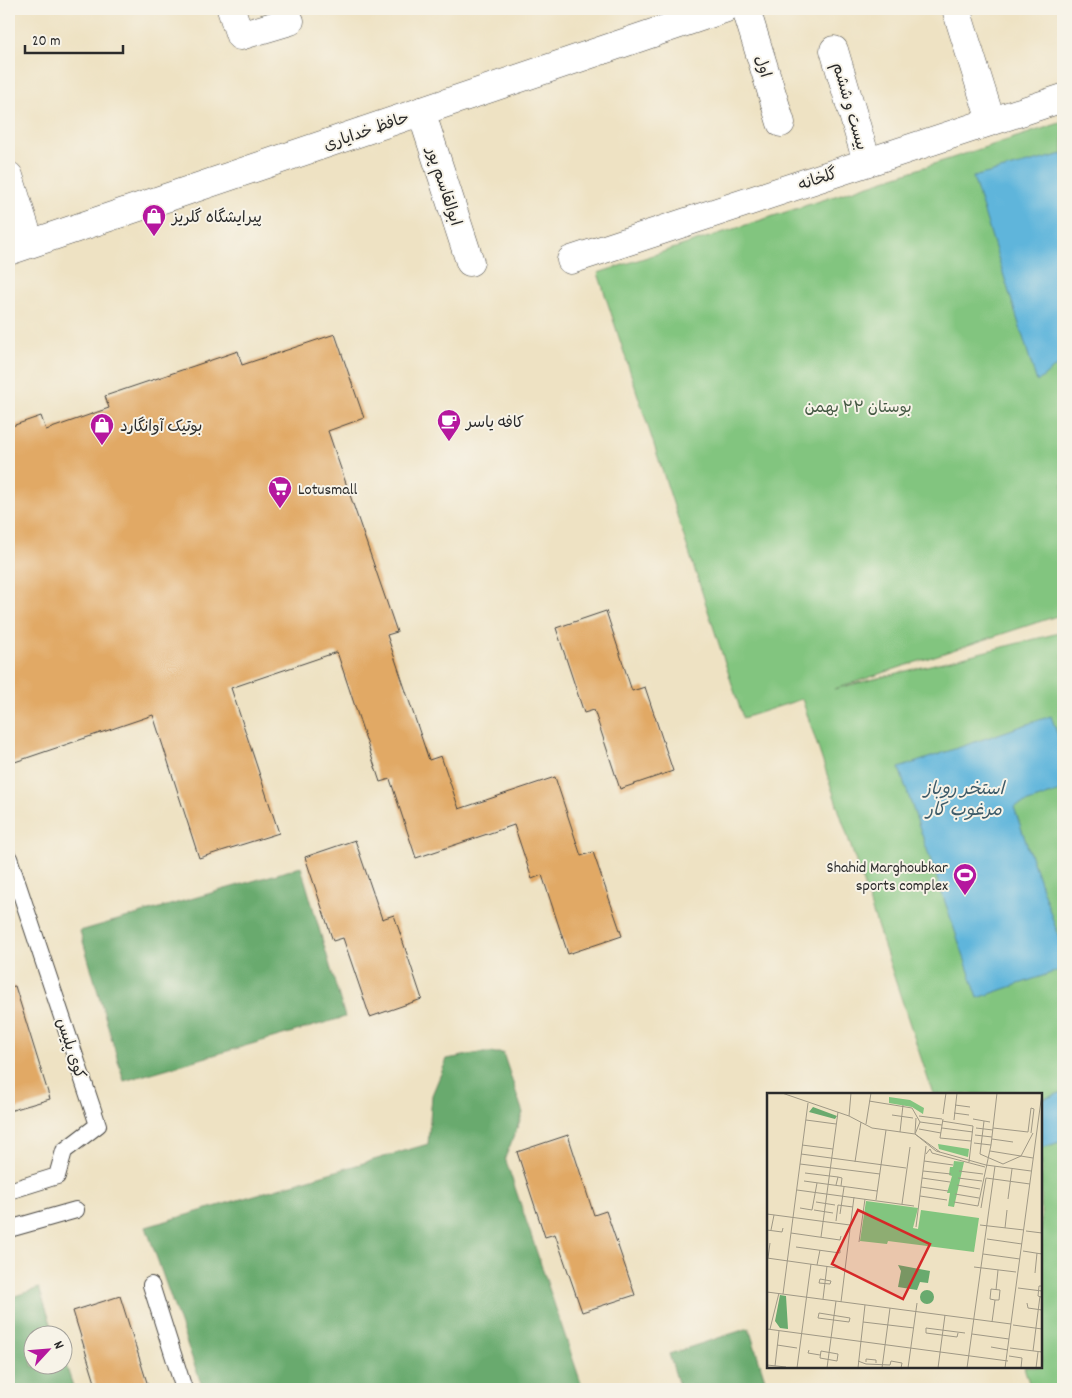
<svg xmlns="http://www.w3.org/2000/svg" width="1072" height="1398" font-family="Dekko,'Playpen Sans Arabic',sans-serif">
	<rect width="100%" height="100%" fill="#f7f3e8"/>
	<filter id="ink" filterUnits="userSpaceOnUse"><feTurbulence type="fractalNoise" baseFrequency=".02" numOctaves="2"/><feDisplacementMap in="SourceGraphic" scale="10" xChannelSelector="R" yChannelSelector="G"/><feConvolveMatrix kernelMatrix="1 2 1 2 8 2 1 2 1" color-interpolation-filters="sRGB"/></filter>
	<filter id="wash" filterUnits="userSpaceOnUse"><feTurbulence type="fractalNoise" baseFrequency=".0096" numOctaves="4" result="noise"/><feDisplacementMap in="SourceGraphic" scale="20" xChannelSelector="R" yChannelSelector="G"/><feGaussianBlur stdDeviation="1.12" result="paint"/><feColorMatrix in="noise" values="0 0 0 0 0 0 0 0 0 0 0 0 0 0 0 0 0 1.4 0 .05"/><feComposite in="paint" operator="in"/></filter>
	<g filter="url(#wash)">
		<rect width="100%" height="100%" fill="#eee2c3"/>
		<path fill="#82c57f" stroke="#567855" d="M 1063,122 L 1063,614 L 834,689 L 1063,632 L 1063,1389 L 1031,1389 L 1024,1367 L 1041,1367 L 1041,1094 L 933,1094 L 802,699 L 743,718 L 598,273 Z"/>
		<path fill="#69aa6e" stroke="#4a6a4c" d="M 301,867 L 345,1017 L 124,1081 L 80,931 Z
			M 479,1053 L 503,1053 L 523,1113 L 505,1158 L 583,1389 L 203,1389 L 146,1227 L 428,1144 L 432,1095 L 447,1059 Z
			M 39,1288 L 55,1335 L 32,1336 L 32,1366 L 62,1366 L 63,1356 L 74,1389 L 9,1389 L 9,1298 Z
			M 749,1328 L 768,1389 L 680,1389 L 669,1354 Z"/>
		<path fill="#5eb5db" stroke="#447083" d="M 1063,154 L 1063,361 L 1037,382 L 973,177 Z
			M 1051,716 L 1063,750 L 1063,790 L 1014,807 L 1063,949 L 1063,969 L 978,998 L 899,768 Z
			M 1063,1092 L 1063,1141 L 1041,1148 L 1041,1100 Z"/>
		<g id="blocks">
			<path fill="#e1a965" d="M 335,334 L 364,418 L 328,431 L 397,632 L 387,635 L 429,760 L 441,756 L 459,809 L 555,777 L 581,856 L 593,852 L 622,936 L 568,954 L 542,875 L 532,879 L 514,825 L 416,858 L 390,779 L 380,782 L 337,652 L 231,688 L 279,833 L 199,858 L 153,715 L 9,764 L 9,427 L 41,416 L 46,430 L 109,408 L 105,396 L 238,351 L 242,365 Z
				M 606,611 L 632,691 L 645,687 L 673,771 L 620,789 L 594,710 L 584,713 L 556,628 Z
				M 355,840 L 382,919 L 394,915 L 422,999 L 370,1017 L 343,938 L 333,941 L 305,857 Z
				M 15,986 L 50,1099 L 9,1111 L 9,987 Z
				M 568,1135 L 594,1215 L 606,1211 L 635,1295 L 582,1312 L 555,1234 L 545,1237 L 517,1152 Z
				M 120,1296 L 149,1389 L 97,1389 L 73,1311 Z"/>
		</g>
	</g>
	<g filter="url(#ink)">
		<use href="#blocks" fill-opacity="0" stroke="#484642" stroke-width="1"/>
		<g fill="none" stroke-linecap="round" stroke-linejoin="round">
			<g stroke="#484642" stroke-width="18">
				<path id="service" d="M 9,858 L 98,1125 L 64,1151 L 57,1176 L 9,1191
					M 9,1229 L 76,1210
					M 151,1285 L 184,1389"/>
			</g>
			<g stroke="#484642" stroke-width="29">
				<path id="minor" d="M 231,9 L 240,36 L 290,21
					M 746,9 L 781,123
					M 957,12 L 991,121
					M 834,50 L 867,162
					M 421,111 L 470,262
					M 571,260 L 1063,98"/>
			</g>
			<g stroke="#484642" stroke-width="29">
				<path id="tertiary" d="M 9,176 L 30,243
					M 9,251 L 724,9"/>
			</g>
			<use href="#service" stroke="#fff" stroke-width="16"/>
			<use href="#minor" stroke="#fff" stroke-width="28"/>
			<use href="#tertiary" stroke="#fff" stroke-width="28"/>
		</g>
	</g>
	<defs>
		<g id="shop-pin" transform="scale(1.25)"><path d="M0 17L-7.5 6A9.5 9.5 0 1 1 7.5 6Z" fill="#b5179e" stroke="#f7f3e8"/><path d="M-5-2.5h2.3a2.7 3.5 0 0 1 5.4 0H5L5.5 6h-11ZM-1.5-2.5h3a1.5 2.3 0 0 0-3 0Z" fill="#fff"/></g>
		<g id="cafe-pin" transform="scale(1.25)"><path d="M0 17L-7.5 6A9.5 9.5 0 1 1 7.5 6Z" fill="#b5179e" stroke="#f7f3e8"/><path d="M-5.5-4.5H6V0H3Q3 3.5 0 3.5H-2.5Q-5.5 3.5-5.5 0ZM3-3.2v2h1.7v-2ZM-6 4.5H4V6H-6Z" fill="#fff"/></g>
		<g id="supermarket-pin" transform="scale(1.25)"><path d="M0 17L-7.5 6A9.5 9.5 0 1 1 7.5 6Z" fill="#b5179e" stroke="#f7f3e8"/><path d="M-6-5.5h2.5l.6 2H6L4.5 2H-2.5L-4.4-4H-6ZM-1.5 3.2a1.3 1.3 0 1 0 .1 0ZM3 3.2a1.3 1.3 0 1 0 .1 0Z" fill="#fff"/></g>
		<g id="stadium-pin" transform="scale(1.25)"><path d="M0 17L-7.5 6A9.5 9.5 0 1 1 7.5 6Z" fill="#b5179e" stroke="#f7f3e8"/><path d="M0-5a6.5 5 0 1 0 0 10a6.5 5 0 1 0 0-10ZM-3.5-1.8h7v3.6h-7Z" fill="#fff"/></g>
	</defs>
	<g fill-rule="evenodd">
		<use href="#shop-pin" x="154" y="216"/>
		<use href="#cafe-pin" x="449" y="421"/>
		<use href="#shop-pin" x="102" y="425"/>
		<use href="#supermarket-pin" x="280" y="488"/>
		<use href="#stadium-pin" x="965" y="875"/>
	</g>
	<g text-anchor="middle" stroke-width="4" stroke-linejoin="round" paint-order="stroke">
		<g font-size="16" fill="#2b2b2b" stroke="#f7f3e8">
			<text transform="translate(764 66) rotate(73)" y="6">اول</text>
			<text transform="translate(851 106) rotate(74)" y="6">بیست و ششم</text>
			<text transform="translate(366 130) rotate(-19)" y="6">حافظ خدایاری</text>
			<text transform="translate(817 178) rotate(-18)" y="6">گلخانه</text>
			<text transform="translate(445 186) rotate(72)" y="6">ابوالقاسم پور</text>
			<text transform="translate(72 1048) rotate(72)" y="6">کوی پلیس</text>
		</g>
		<g font-size="16" fill="#2b2b2b" stroke="#f7f3e8" text-anchor="start">
			<text x="172" y="222">پیرایشگاه گلریز</text>
			<text x="466" y="427">کافه یاسر</text>
			<text x="120" y="431">بوتیک آوانگارد</text>
			<text x="298" y="494">Lotusmall</text>
			<text x="948" y="872" text-anchor="end">Shahid Marghoubkar<tspan x="948" dy="18">sports complex</tspan></text>
		</g>
		<g font-size="16" fill="#455944" stroke="#f7f3e8">
			<text x="858" y="412">بوستان ۲۲ بهمن</text>
		</g>
		<g font-size="18" font-style="italic" fill="#3d5b69" stroke="#f7f3e8">
			<text x="964" y="794">استخر روباز<tspan x="964" dy="21">مرغوب کار</tspan></text>
		</g>
	</g>
	<g transform="translate(767 1093)">
		<rect width="275" height="275" fill="#eee2c3"/>
		<path d="M 122,4 L 143,7 L 157,15 L 156,21 L 145,14 L 122,10 ZM 171,51 L 202,56 L 201,64 L 172,56 ZM 187,68 L 197,69 L 187,114 L 181,113 L 183,100 L 180,100 L 185,83 L 182,82 L 183,74 L 186,74 ZM 99,108 L 151,115 L 146,135 L 151,136 L 154,117 L 212,125 L 207,159 L 121,148 L 120,151 L 93,148 Z" fill="#82c57f"/>
		<path d="M 46,14 L 70,23 L 68,26 L 42,19 ZM 131,172 L 163,178 L 161,190 L 153,189 L 150,197 L 131,194 L 134,178 ZM153 204a7 7 0 1 1 14 0a7 7 0 1 1-14 0ZM 13,202 L 19,203 L 21,236 L 13,235 L 8,228 Z" fill="#69aa6e"/>
		<path fill="none" stroke="#a09986" stroke-width="1" d="M 15,0 L 82,23 L 105,35 L 148,41M 102,8 L 145,15 L 153,29 L 148,41M 188,12 L 203,14M 187,20 L 202,22M 176,21 L 179,0M 125,22 L 146,25M 82,23 L 84,0M 152,23 L 175,26M 176,26 L 173,45 L 204,48M 206,26 L 223,29M 39,27 L 69,31M 187,27 L 190,0M 175,28 L 206,33M 217,28 L 213,61 L 236,71 L 254,63 L 266,40M 153,29 L 175,32M 99,31 L 104,0M 175,35 L 206,39M 209,35 L 226,37M 226,35 L 261,39M 152,36 L 174,40M 133,39 L 136,12M 261,39 L 264,15 L 267,16 L 264,40M 148,40 L 149,25M 208,42 L 225,44M 225,46 L 246,49M 207,50 L 224,52M 35,52 L 66,56M 223,58 L 266,65M 173,59 L 148,41 L 169,58 L 219,72 L 264,78M 34,61 L 139,75M 159,61 L 163,56 L 165,60 L 218,74M 157,68 L 186,72M 88,69 L 94,29M 202,69 L 206,33M 33,71 L 113,81M 156,78 L 184,81M 192,78 L 216,81M 38,80 L 71,84M 155,85 L 183,89M 191,85 L 215,88M 37,88 L 110,98M 69,92 L 71,84 L 75,85 L 74,93M 190,92 L 213,96M 154,94 L 181,98M 30,97 L 147,113M 188,101 L 212,105M 153,103 L 180,107M 241,106 L 245,76M 109,107 L 119,37M 49,109 L 68,112M 187,109 L 211,113 L 224,52 L 230,0M 135,111 L 143,54M 33,115 L 45,117 L 50,90M 214,115 L 219,85 L 263,91M 47,117 L 66,120M 0,121 L 83,132M 73,121 L 77,94M 69,128 L 71,112 L 86,114M 213,132 L 257,137M 149,134 L 159,53M 238,135 L 240,117M 0,137 L 15,139 L 16,135M 4,137 L 7,122M 259,138 L 275,140M 24,140 L 73,147 L 74,143M 54,144 L 71,19M 220,146 L 255,151M 92,149 L 98,106M 29,154 L 73,160 L 73,157M 256,158 L 275,161M 216,161 L 253,166M 0,165 L 78,176M 1,165 L 3,150M 50,172 L 53,157M 207,174 L 249,179M 268,180 L 270,160M 53,186 L 64,188 L 63,191 L 52,190 ZM 251,195 L 275,198M 229,197 L 231,177M 0,199 L 244,231M 16,201 L 41,10M 274,204 L 271,203 L 272,193 L 275,193M 56,206 L 60,173M 74,209 L 87,104M 260,210 L 261,215 L 275,217M 52,220 L 83,225 L 82,229 L 51,225 ZM 96,229 L 147,235M 225,229 L 228,207 L 232,207 L 233,197 L 224,196 L 223,206 L 228,207M 246,232 L 275,236M 0,236 L 241,268M 3,236 L 12,200M 191,240 L 190,244 L 159,240 L 159,235 L 198,240M 205,241 L 242,246M 10,252 L 30,255M 224,254 L 241,257M 243,255 L 275,259M 42,257 L 41,260 L 53,262M 54,258 L 71,261 L 70,268 L 53,265 ZM 266,258 L 273,203M 242,263 L 255,265 L 254,275M 91,268 L 99,271 L 123,272M 99,269 L 99,266 L 109,267 L 109,270M 0,272 L 19,274M 123,272 L 124,268 L 135,270 L 134,275M 8,273 L 12,238M 30,275 L 44,171M 60,275 L 69,208M 91,275 L 98,212M 115,275 L 123,215M 141,275 L 150,210M 171,275 L 178,222M 200,275 L 228,73M 238,275 L 275,0M 269,275 L 271,259"/>
		<path fill="#d62828" fill-opacity="0.15" stroke="#d62828" stroke-width="2.5" d="M 91,117 L 163,151 L 136,206 L 65,171 Z"/>
		<rect width="275" height="275" fill="none" stroke="#2b2b2b" stroke-width="2.5"/>
	</g>
	<rect width="1072" height="1398" fill="none" stroke="#f7f3e8" stroke-width="30"/>
	<g transform="translate(48 1350) rotate(64)"><circle r="24" fill="#f7f3e8" stroke="#a5a39c"/>
	<path d="M0-4L9 19L0 12L-9 19Z" fill="#b5179e"/>
	<text y="-8" font-size="14" font-weight="bold" text-anchor="middle" fill="#2b2b2b">N</text>
	</g>
	<path d="M25 45v8h98v-8" fill="none" stroke="#2b2b2b" stroke-width="2.5"/>
	<text x="32" y="45" font-size="15" fill="#2b2b2b" stroke="#f7f3e8" stroke-width="4" paint-order="stroke">20 m</text>
</svg>
